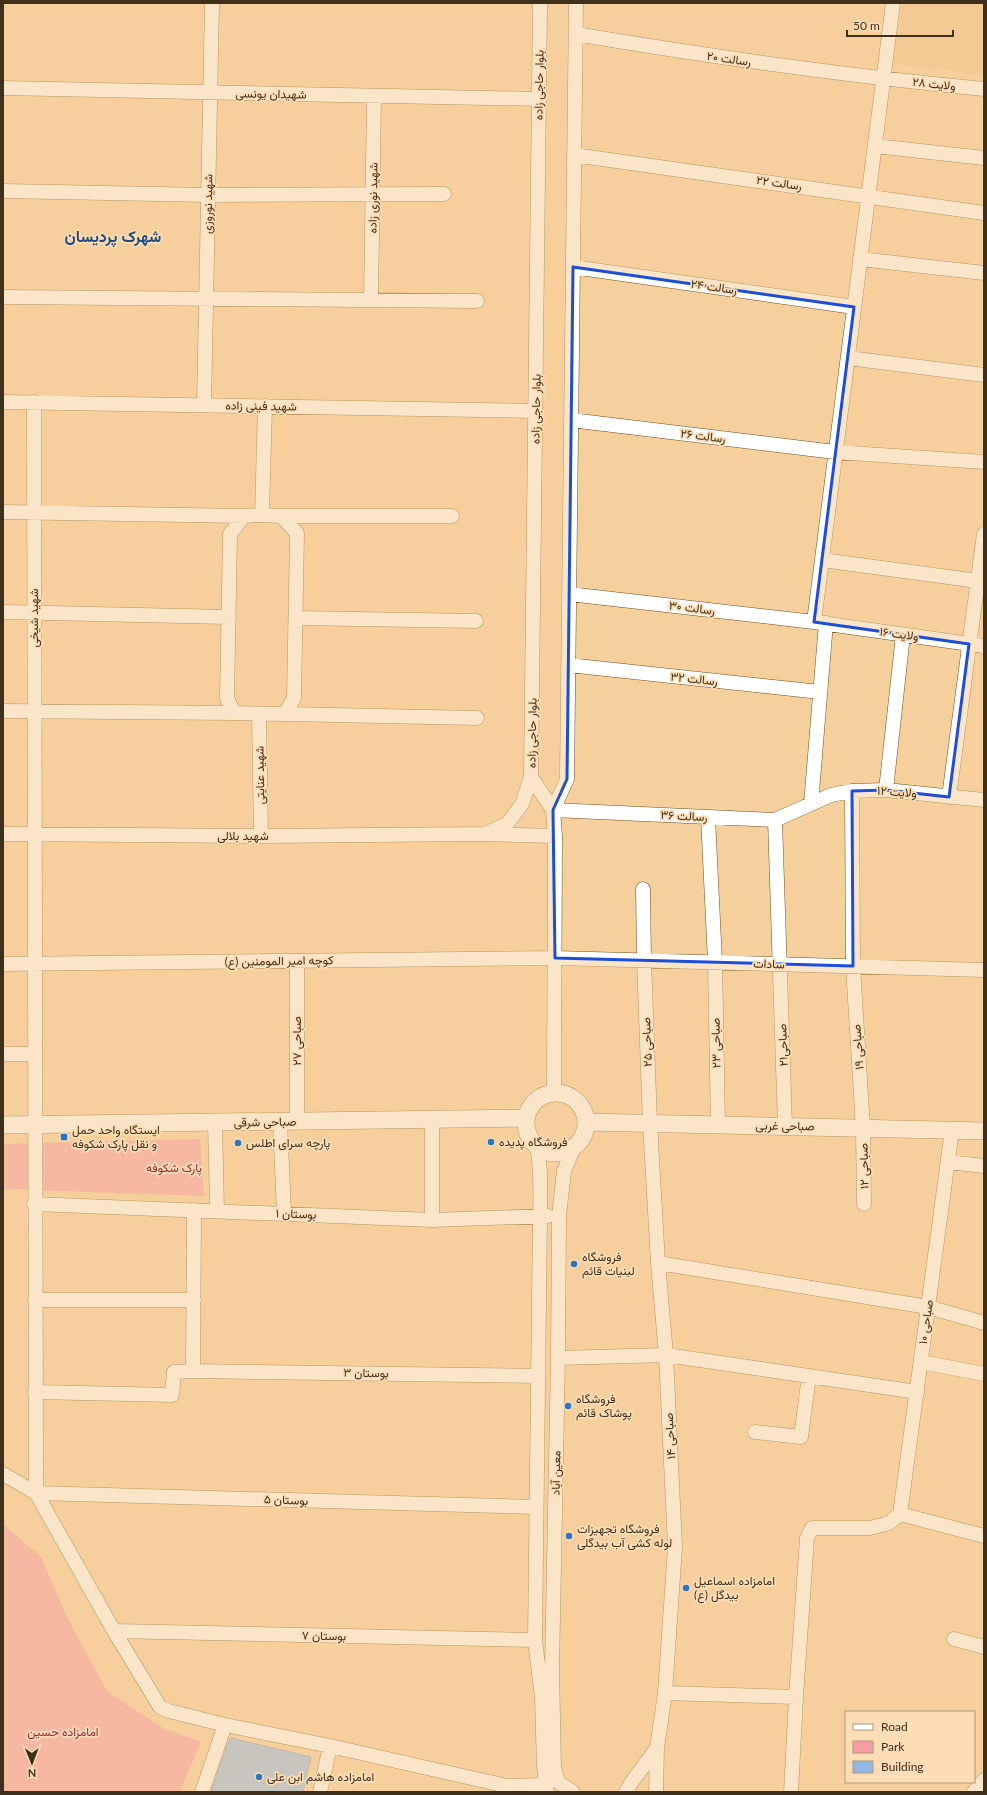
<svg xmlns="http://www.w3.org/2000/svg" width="987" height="1795" font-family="Lato,Vazirmatn,sans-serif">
	<rect width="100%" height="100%" fill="#f5cf9c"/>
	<path fill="#efc38a" d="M 902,3 L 984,3 L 984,75 L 894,64 Z"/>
	<path fill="#f79ca5" d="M 200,1139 L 204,1196 L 3,1189 L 3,1144 Z
		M 3,1524 L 41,1557 L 69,1621 L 107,1691 L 163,1728 L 201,1742 L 180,1792 L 3,1792 Z"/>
	<path fill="#91b7e6" stroke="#769bc9" d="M 231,1738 L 311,1757 L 303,1792 L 211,1792 L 228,1743 Z"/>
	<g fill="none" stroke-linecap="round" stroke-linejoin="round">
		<g stroke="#72501e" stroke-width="15">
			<path id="minor" d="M 540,3 L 531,777 L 553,810 L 555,836 L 554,1093
				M 576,34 C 712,57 847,76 984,89
				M 3,88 L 539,99
				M 875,146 L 984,158
				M 574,155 L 984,213
				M 3,191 L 208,195 L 444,194
				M 860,259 L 984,273
				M 573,267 L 854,307
				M 3,297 L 477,301
				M 371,300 L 374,96
				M 848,358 L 984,375
				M 3,402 L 536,411
				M 34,402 L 36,1493 L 114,1631 L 160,1707 L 169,1711 L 225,1725 L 330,1746 L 507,1786 L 545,1785
				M 204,405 L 212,3
				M 571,420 L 835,452 L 984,462
				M 3,512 L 244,516
				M 262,515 L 281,516 L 297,533 L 294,698 L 285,714 L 234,713 L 227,698 L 230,534 L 244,516 Z
				M 262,515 L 265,406
				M 281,516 L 452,516
				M 822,560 L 978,581
				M 569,594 L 814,622 L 984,646
				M 3,612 L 229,617
				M 296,618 L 476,621
				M 814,622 L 893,3
				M 568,665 L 820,692
				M 3,711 L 234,713
				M 259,714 L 261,836
				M 285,714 L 477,718
				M 886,790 L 903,635
				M 852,791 L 853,966 L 863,1128 L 864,1204
				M 949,797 L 984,534
				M 811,804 L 826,623
				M 553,810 L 567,779 L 576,3
				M 553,810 L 775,820 L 831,795 L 852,791 L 886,790 L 984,800
				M 708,817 L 715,962 L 718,1125
				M 775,820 L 785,1126
				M 487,833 L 507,824 L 522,804 L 531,777
				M 3,834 L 261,836 L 484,834 L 555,836
				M 643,889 L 644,960 L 650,1123 L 658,1263 L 666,1355 L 675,1547 L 665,1693 L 657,1748 L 656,1792
				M 297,961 L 297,1121
				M 3,964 L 555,958 L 984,970
				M 3,1054 L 34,1054
				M 432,1120 L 432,1220
				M 215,1122 L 217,1211
				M 280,1122 L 284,1213
				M 537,1145 C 541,1170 541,1191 540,1216 L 535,1640 L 542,1697 L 544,1767 L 547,1792
				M 948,1162 L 984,1166
				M 34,1204 L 432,1220 L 548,1216
				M 658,1263 L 928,1307 L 984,1323
				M 35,1300 L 194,1300
				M 558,1358 L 666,1355 L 917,1392
				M 921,1362 L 984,1374
				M 193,1371 L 538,1376
				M 35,1392 L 172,1395 L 174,1372 L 193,1371 L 194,1210
				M 755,1432 L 801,1437 L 809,1376
				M 3,1474 L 36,1493 L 536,1507
				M 900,1514 L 952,1130
				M 114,1631 L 535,1640
				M 954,1639 L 984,1647
				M 665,1693 L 796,1697
				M 202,1792 L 225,1725
				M 320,1792 L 330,1746
				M 573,1792 L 558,1782 L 554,1768 L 552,1669 L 558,1358 L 559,1216 L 564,1171 L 574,1147
				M 626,1792 L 631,1783 L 657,1748
				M 791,1792 L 796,1697 L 807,1538 L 812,1528 L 870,1528 L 889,1523 L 900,1514 L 984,1536
				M 974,1792 L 984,1780"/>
		</g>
		<g stroke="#72501e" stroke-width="18">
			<path id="major" d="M526 1123a30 30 0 1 1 60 0a30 30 0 1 1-60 0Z
				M 586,1122 L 984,1131
				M 3,1125 L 526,1118"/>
		</g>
		<use href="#minor" stroke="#fff" stroke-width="14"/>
		<use href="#major" stroke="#fff" stroke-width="17"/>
	</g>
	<path d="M0 0H987V1795H0ZM 573,267 L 854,307 L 814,622 L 969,644 L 949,797 L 886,790 L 852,791 L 853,966 L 555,958 L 553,810 L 567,779 Z" fill="#f5cf9c" fill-opacity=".55" fill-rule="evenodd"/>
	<path fill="none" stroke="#1d4ed8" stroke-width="3" stroke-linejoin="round" d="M 573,267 L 854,307 L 814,622 L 969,644 L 949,797 L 886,790 L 852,791 L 853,966 L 555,958 L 553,810 L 567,779 Z"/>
	<g fill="#2c74c5" stroke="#fdddb5" stroke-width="1.5">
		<rect x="60" y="1133" width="8" height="8" rx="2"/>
		<circle cx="491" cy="1142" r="4"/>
		<circle cx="238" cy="1143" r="4"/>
		<circle cx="574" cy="1264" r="4"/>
		<circle cx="568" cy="1406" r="4"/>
		<circle cx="569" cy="1536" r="4"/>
		<circle cx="686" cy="1588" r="4"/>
		<circle cx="259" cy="1777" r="4"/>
	</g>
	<g text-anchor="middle" stroke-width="3.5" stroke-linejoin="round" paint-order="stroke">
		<g font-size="12" fill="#3f301b" stroke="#fdddb5">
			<text transform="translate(729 59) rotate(8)" y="4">رسالت ۲۰</text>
			<text transform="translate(934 84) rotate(6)" y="4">ولایت ۲۸</text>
			<text transform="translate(539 85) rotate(-89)" y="4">بلوار حاجی زاده</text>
			<text transform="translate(271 94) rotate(1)" y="4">شهیدان یونسی</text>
			<text transform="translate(779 183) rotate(8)" y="4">رسالت ۲۲</text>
			<text transform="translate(373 198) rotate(-89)" y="4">شهید نوری زاده</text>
			<text transform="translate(208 204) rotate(-89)" y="4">شهید نوروزی</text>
			<text transform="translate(714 287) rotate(8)" y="4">رسالت ۲۴</text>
			<text transform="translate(261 406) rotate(1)" y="4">شهید فینی زاده</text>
			<text transform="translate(536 409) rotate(-89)" y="4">بلوار حاجی زاده</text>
			<text transform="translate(703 436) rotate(7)" y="4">رسالت ۲۶</text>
			<text transform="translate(692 608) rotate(7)" y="4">رسالت ۳۰</text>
			<text transform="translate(34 618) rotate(-90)" y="4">شهید شیخی</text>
			<text transform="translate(899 634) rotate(8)" y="4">ولایت ۱۶</text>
			<text transform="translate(694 679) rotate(6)" y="4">رسالت ۳۲</text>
			<text transform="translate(532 733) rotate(-89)" y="4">بلوار حاجی زاده</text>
			<text transform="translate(260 775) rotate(-91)" y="4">شهید عنایتی</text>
			<text transform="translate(897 792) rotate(4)" y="4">ولایت ۱۲</text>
			<text transform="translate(684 816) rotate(3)" y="4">رسالت ۳۶</text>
			<text x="243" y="840">شهید بلالی</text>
			<text transform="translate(279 961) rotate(-1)" y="4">کوچه امیر المومنین (ع)</text>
			<text transform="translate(769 964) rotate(2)" y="4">سادات</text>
			<text transform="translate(297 1041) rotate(-90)" y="4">صباحی ۲۷</text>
			<text transform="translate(647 1042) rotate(-92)" y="4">صباحی ۲۵</text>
			<text transform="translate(716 1043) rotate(-91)" y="4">صباحی ۲۳</text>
			<text transform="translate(783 1045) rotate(-92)" y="4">صباحی۲۱</text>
			<text transform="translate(858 1047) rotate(-94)" y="4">صباحی ۱۹</text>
			<text transform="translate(265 1122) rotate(-1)" y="4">صباحی شرقی</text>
			<text transform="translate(785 1126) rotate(1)" y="4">صباحی غربی</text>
			<text transform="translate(864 1166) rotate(-91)" y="4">صباحی ۱۲</text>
			<text transform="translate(296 1214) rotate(2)" y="4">بوستان ۱</text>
			<text transform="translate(926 1322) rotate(-82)" y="4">صباحی ۱۰</text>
			<text transform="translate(366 1373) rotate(1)" y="4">بوستان ۳</text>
			<text transform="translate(670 1436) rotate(-93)" y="4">صباحی ۱۴</text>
			<text transform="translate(556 1473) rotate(-89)" y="4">معین آباد</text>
			<text transform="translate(286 1500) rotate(2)" y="4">بوستان ۵</text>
			<text transform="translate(324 1636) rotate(1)" y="4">بوستان ۷</text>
		</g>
		<g font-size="12" fill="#3f301b" stroke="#fdddb5" text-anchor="start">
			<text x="72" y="1134">ایستگاه واحد حمل<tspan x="72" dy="14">و نقل پارک شکوفه</tspan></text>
			<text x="499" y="1146">فروشگاه پدیده</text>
			<text x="246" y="1147">پارچه سرای اطلس</text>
			<text x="582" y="1261">فروشگاه<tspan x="582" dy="14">لبنیات قائم</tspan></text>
			<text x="576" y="1403">فروشگاه<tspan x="576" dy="14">پوشاک قائم</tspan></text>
			<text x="577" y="1533">فروشگاه تجهیزات<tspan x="577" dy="14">لوله کشی آب بیدگلی</tspan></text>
			<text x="694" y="1585">امامزاده اسماعیل<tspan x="694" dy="14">(ع) بیدگل</tspan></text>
			<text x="267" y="1781">امامزاده هاشم ابن علی</text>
		</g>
		<g font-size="12" fill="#9b223d" stroke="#fdddb5">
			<text x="174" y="1172">پارک شکوفه</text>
			<text x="63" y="1736">امامزاده حسین</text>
		</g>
		<g font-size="16" font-weight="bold" fill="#1f4c80" stroke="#fdddb5">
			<text x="113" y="242">شهرک پردیسان</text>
		</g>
	</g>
	<rect width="987" height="1795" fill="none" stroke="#3f301b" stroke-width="8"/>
	<rect x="845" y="1711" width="130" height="72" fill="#fdddb5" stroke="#b19877"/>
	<rect x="853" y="1724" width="20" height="6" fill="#ffffff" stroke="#b19877"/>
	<text x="881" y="1731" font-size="12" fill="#3f301b">Road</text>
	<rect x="853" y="1741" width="20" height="12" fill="#f79ca5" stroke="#b19877"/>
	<text x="881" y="1751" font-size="12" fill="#3f301b">Park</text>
	<rect x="853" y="1761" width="20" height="12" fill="#91b7e6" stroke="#b19877"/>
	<text x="881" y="1771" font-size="12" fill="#3f301b">Building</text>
	<g transform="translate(32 1763) rotate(179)" stroke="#fdddb5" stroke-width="3" paint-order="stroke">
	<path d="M0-3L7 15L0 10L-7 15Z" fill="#3f301b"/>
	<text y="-6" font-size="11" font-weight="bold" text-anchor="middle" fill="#3f301b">N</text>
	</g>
	<path d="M847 30v6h106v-6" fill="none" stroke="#3f301b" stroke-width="2"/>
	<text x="853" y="30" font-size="12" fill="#3f301b" stroke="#fdddb5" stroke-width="3" paint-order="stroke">50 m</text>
</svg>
